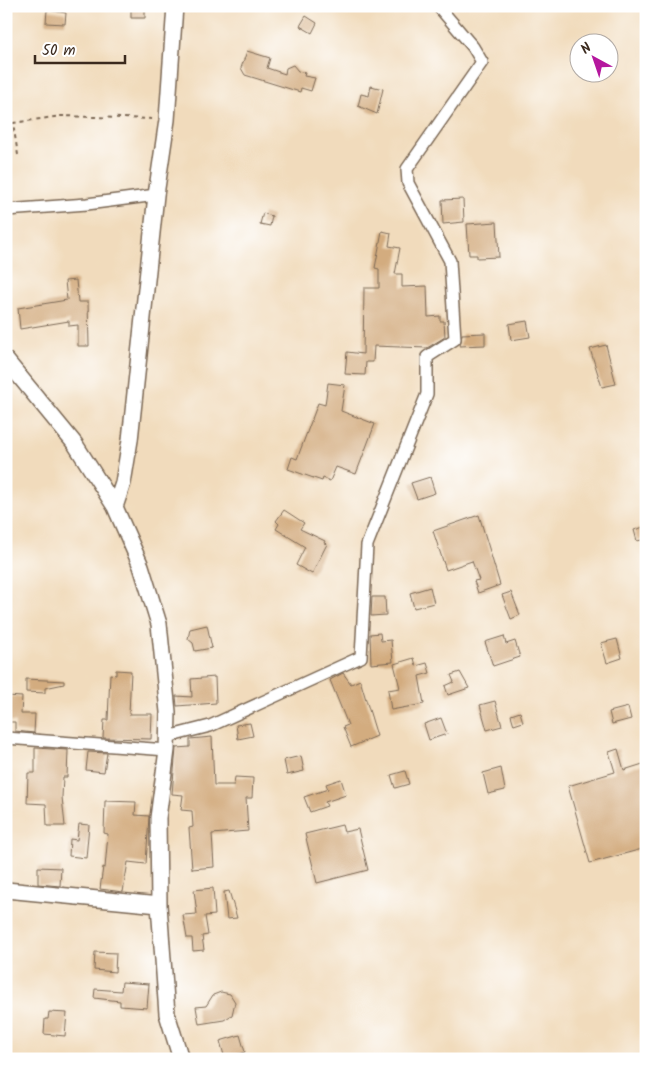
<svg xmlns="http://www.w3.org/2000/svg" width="652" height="1065" font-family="Kalam,sans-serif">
	<rect width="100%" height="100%" fill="#fff"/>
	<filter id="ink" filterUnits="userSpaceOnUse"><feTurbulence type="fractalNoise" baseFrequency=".02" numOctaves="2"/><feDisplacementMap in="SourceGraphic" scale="10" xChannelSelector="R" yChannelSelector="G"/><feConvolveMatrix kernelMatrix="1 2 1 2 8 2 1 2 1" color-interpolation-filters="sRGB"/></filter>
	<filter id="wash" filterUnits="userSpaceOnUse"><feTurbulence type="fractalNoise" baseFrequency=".0096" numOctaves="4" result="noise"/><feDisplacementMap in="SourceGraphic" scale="20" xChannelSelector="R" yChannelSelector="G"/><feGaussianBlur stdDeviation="1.12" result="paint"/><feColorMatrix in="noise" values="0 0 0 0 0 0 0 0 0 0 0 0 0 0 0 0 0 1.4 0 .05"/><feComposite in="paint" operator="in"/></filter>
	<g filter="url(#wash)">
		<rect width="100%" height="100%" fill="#f1dbbc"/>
		<g id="blocks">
			<path fill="#d3ac7f" d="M 131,6 L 145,6 L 145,18 L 131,18 Z
				M 47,10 L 66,13 L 65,24 L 46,23 Z
				M 306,16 L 317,23 L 312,33 L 300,26 Z
				M 247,51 L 270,58 L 267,68 L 285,74 L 286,68 L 293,65 L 298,71 L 305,73 L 304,76 L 315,78 L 311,91 L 301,88 L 300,92 L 245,75 L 241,68 Z
				M 371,86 L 383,89 L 377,114 L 358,106 L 361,94 L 369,96 Z
				M 463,199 L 464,222 L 443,224 L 442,200 Z
				M 263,213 L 272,216 L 270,226 L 260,224 Z
				M 497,222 L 499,257 L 477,258 L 477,255 L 469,255 L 467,224 Z
				M 382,231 L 391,233 L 389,246 L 400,248 L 395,274 L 402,274 L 402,287 L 427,286 L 428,317 L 440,316 L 440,321 L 444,321 L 445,337 L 427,348 L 374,346 L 373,362 L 366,362 L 365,375 L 345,374 L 347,352 L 363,354 L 364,288 L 379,288 L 379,269 L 375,268 Z
				M 76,280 L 78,302 L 88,302 L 89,346 L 78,346 L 78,325 L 69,326 L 69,321 L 20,329 L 18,308 L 67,300 L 65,281 Z
				M 527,321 L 530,337 L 511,340 L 509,324 Z
				M 485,333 L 485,345 L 460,346 L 462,334 Z
				M 606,345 L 616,384 L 602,387 L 590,349 Z
				M 328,383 L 345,385 L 341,411 L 375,424 L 356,474 L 336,467 L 330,481 L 323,478 L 322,481 L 288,469 L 292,457 L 297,459 L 318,403 L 325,405 Z
				M 430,477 L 435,493 L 417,499 L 411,483 Z
				M 284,510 L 304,523 L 300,529 L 325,541 L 324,543 L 327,544 L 312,574 L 296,565 L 305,547 L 276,529 L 279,524 L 276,521 Z
				M 479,515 L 500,585 L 478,593 L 474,581 L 479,580 L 472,561 L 446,570 L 433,531 Z
				M 644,527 L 646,539 L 637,541 L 634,530 Z
				M 430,587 L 434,603 L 414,608 L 410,593 Z
				M 511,592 L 520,615 L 511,619 L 502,595 Z
				M 372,597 L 385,597 L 386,615 L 371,616 Z
				M 207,625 L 212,648 L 195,651 L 193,643 L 188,639 L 190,629 Z
				M 380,633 L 381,641 L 391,640 L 393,662 L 371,664 L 370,634 Z
				M 504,636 L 506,644 L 515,641 L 520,657 L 493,666 L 485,642 Z
				M 617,639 L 622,658 L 607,663 L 601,643 Z
				M 414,658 L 416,666 L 427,663 L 430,673 L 419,676 L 424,704 L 391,710 L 388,690 L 400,688 L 394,664 Z
				M 116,670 L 131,671 L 129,714 L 152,714 L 151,739 L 103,738 L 104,720 L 108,720 L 110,674 L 116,675 Z
				M 460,672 L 469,688 L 448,695 L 445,686 L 454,682 L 451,675 Z
				M 343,673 L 351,684 L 360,680 L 377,736 L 351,747 L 343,727 L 348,725 L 330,680 Z
				M 215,677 L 216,703 L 177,706 L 176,696 L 192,697 L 191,679 Z
				M 26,679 L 64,681 L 64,684 L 45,688 L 45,693 L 26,692 Z
				M 7,696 L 22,697 L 21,714 L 35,714 L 34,733 L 15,731 L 15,722 L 6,722 Z
				M 495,701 L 502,726 L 487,730 L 480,705 Z
				M 628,707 L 631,719 L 612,724 L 609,712 Z
				M 520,712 L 523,722 L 514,725 L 511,715 Z
				M 441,718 L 447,734 L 429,740 L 424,724 Z
				M 250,723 L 253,736 L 238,739 L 236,725 Z
				M 212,737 L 214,785 L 234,785 L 235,777 L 253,778 L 252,798 L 246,798 L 248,831 L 212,834 L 214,867 L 192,869 L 189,828 L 193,827 L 192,811 L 181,810 L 183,795 L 172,794 L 176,748 L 190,747 L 190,739 Z
				M 35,748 L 68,750 L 67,777 L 63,777 L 62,797 L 65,826 L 47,826 L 46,804 L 27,803 L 28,773 L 35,773 Z
				M 618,749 L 624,770 L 646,763 L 646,848 L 590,863 L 568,786 L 615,772 L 609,752 Z
				M 88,752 L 107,753 L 104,772 L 86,770 Z
				M 301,756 L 304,771 L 287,775 L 284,760 Z
				M 501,768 L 505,790 L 488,794 L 483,773 Z
				M 405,771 L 409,784 L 395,788 L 391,775 Z
				M 341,779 L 346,795 L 325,802 L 327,806 L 310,812 L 304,797 L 328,789 L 326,784 Z
				M 105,801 L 136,802 L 135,815 L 149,816 L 146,864 L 128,862 L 123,892 L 100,889 L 103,867 L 105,868 L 108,834 L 104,833 Z
				M 79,824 L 89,825 L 86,858 L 69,856 L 70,839 L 77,840 Z
				M 342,825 L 344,832 L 358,829 L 368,870 L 317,883 L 305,834 Z
				M 38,867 L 61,868 L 60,886 L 38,884 Z
				M 213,888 L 215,915 L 205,916 L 208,935 L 202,936 L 204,950 L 193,951 L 192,938 L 187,938 L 183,915 L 197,914 L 194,890 Z
				M 229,891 L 237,918 L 227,919 L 224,892 Z
				M 95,952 L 116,953 L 115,972 L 94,970 Z
				M 122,982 L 149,984 L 147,1008 L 120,1006 L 120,1001 L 94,998 L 95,989 L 121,991 Z
				M 221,992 L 230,994 L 235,1002 L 232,1015 L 224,1020 L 199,1024 L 196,1007 L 206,1006 L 213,995 Z
				M 49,1012 L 67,1013 L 65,1036 L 44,1034 L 45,1019 L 48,1019 Z
				M 240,1035 L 245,1052 L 225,1059 L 220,1041 Z"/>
		</g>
	</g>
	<g filter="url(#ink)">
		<use href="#blocks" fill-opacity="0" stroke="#7b6855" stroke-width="1"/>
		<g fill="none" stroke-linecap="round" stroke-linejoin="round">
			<g stroke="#7b6855" stroke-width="14">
				<path id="minor" d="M 6,210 L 87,204 L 156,195
					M 167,737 L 210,726 L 361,657 L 367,545 L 427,394 L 427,357 L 455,339 L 450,261 L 408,183 L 407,169 L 482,62 L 473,47 L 438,6
					M 6,738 L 167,750"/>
			</g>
			<g stroke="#7b6855" stroke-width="18">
				<path id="tertiary" d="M 6,360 L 75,444 L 115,507 L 141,566 L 159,624 L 168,712 L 167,750 L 158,818 L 159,905 L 167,1014 L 181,1059
					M 115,507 L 123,483 L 130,440 L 156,195 L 167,120 L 175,6
					M 6,890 L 159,905"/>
			</g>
			<path stroke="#7b6855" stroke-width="2" stroke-dasharray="4 4" stroke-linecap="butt" d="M 18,155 L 13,123 L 61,116 L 155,119"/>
			<use href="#minor" stroke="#fff" stroke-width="11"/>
			<use href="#tertiary" stroke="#fff" stroke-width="15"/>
		</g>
	</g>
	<rect width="652" height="1065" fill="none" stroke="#fff" stroke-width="25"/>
	<g transform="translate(594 58) rotate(320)"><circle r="24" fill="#ffffff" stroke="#b1aaa5"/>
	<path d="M0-4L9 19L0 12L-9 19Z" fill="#b5179e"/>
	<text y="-8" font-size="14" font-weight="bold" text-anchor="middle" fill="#3b2a1e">N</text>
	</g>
	<path d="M35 55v8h90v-8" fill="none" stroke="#3b2a1e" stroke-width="2.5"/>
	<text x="42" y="55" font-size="15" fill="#3b2a1e" stroke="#ffffff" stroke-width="4" paint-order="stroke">50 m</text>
</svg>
